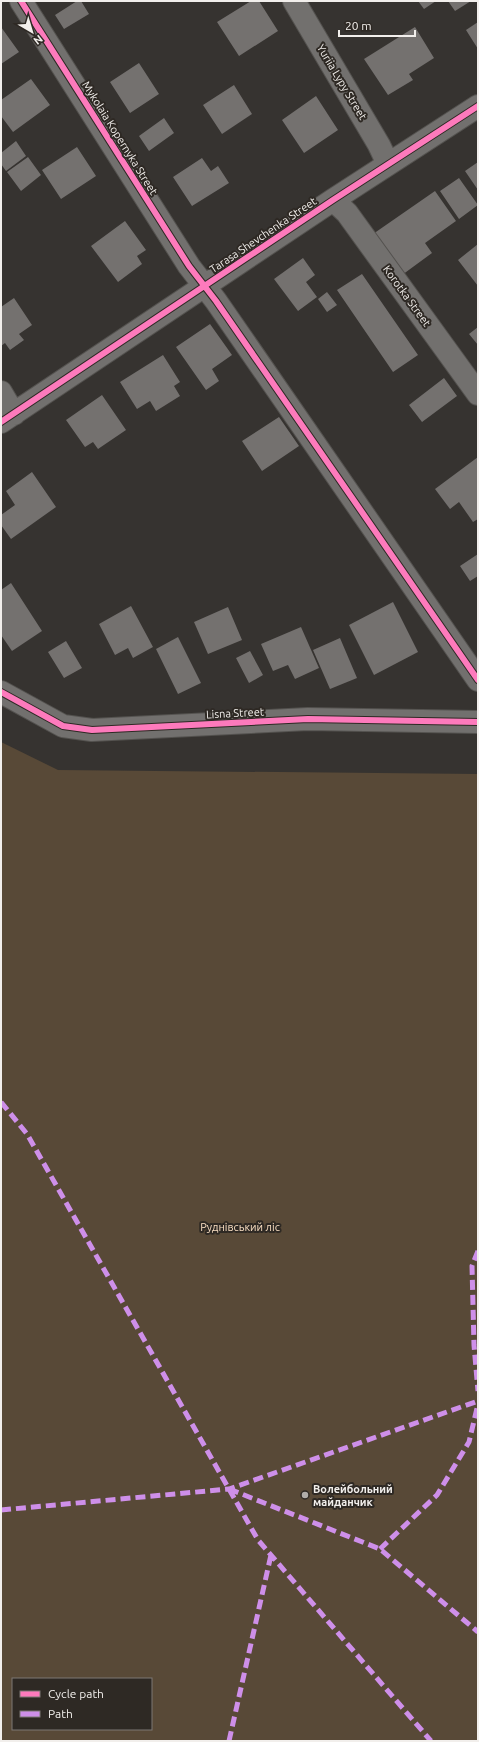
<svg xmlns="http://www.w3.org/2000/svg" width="479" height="1742" font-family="Ubuntu,sans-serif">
	<rect width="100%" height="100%" fill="#363330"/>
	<path fill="#584937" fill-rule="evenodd" d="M 1,742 L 58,770 L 478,774 L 478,1741 L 1,1741 ZM 13,1679 L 151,1679 L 151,1729 L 13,1729 Z"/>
	<path fill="#74716f" d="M 77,1 L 81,1 L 89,14 L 64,29 L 55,15 Z
		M 251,1 L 259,1 L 278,31 L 239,56 L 217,22 Z
		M 418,1 L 436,1 L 424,9 Z
		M 448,1 L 471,1 L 455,11 Z
		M 478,22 L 478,49 L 466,30 Z
		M 1,27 L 19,52 L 1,64 Z
		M 415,27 L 434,58 L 409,74 L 413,80 L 388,95 L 364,59 Z
		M 139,63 L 159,94 L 130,113 L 110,82 Z
		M 31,79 L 50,105 L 13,132 L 1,116 L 1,100 Z
		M 234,85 L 252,114 L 222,134 L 203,105 Z
		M 316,96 L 338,130 L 304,153 L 282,120 Z
		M 164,118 L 174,133 L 149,151 L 139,136 Z
		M 16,141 L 26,156 L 6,171 L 1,164 L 1,153 Z
		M 77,147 L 96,176 L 61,199 L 42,170 Z
		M 28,157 L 41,175 L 21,191 L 7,172 Z
		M 202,158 L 211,171 L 218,166 L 229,183 L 192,206 L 173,177 Z
		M 478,162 L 478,190 L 465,171 Z
		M 459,178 L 478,205 L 459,219 L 440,191 Z
		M 435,191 L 456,221 L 425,243 L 432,253 L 402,275 L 373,234 Z
		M 125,221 L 146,250 L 137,256 L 142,264 L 118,282 L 91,246 Z
		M 478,244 L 478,286 L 458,260 Z
		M 303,258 L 315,275 L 306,282 L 317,297 L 298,311 L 274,279 Z
		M 362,274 L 418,355 L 393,372 L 337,290 Z
		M 327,292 L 337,305 L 327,312 L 318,299 Z
		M 14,298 L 32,325 L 19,334 L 24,340 L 10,350 L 5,343 L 1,346 L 1,307 Z
		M 210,324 L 232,355 L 212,369 L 219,381 L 206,390 L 176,347 Z
		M 478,327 L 478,345 L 469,334 Z
		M 163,355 L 180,382 L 174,386 L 180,396 L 156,411 L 150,401 L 137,409 L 120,382 Z
		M 444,378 L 457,396 L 422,422 L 409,405 Z
		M 102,395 L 126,430 L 98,449 L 93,442 L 85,447 L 66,420 Z
		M 279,417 L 299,446 L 262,471 L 242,441 Z
		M 478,457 L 478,519 L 473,522 L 459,502 L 450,509 L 435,489 Z
		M 32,472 L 56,507 L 11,539 L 1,525 L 1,515 L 15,505 L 6,491 Z
		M 478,554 L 478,576 L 470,581 L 460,566 Z
		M 11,583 L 42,631 L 12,651 L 1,635 L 1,590 Z
		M 393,602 L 418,652 L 374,675 L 349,625 Z
		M 131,606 L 153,647 L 133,658 L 128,648 L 115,655 L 99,624 Z
		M 228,607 L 242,640 L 208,654 L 194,622 Z
		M 301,627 L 319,668 L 295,679 L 288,665 L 273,671 L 261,644 Z
		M 178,637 L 201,683 L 178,694 L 156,649 Z
		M 340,638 L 357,678 L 330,689 L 313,650 Z
		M 66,641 L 82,668 L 64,678 L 48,652 Z
		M 250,651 L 263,675 L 249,683 L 236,658 Z"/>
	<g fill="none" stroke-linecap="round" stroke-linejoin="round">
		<g stroke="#54524f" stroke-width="24">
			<path id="minor" d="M 21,1 L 189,266 L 216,301 L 478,680
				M 294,1 L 379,145 L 388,164
				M 333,200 L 347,213 L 478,394
				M 1,392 L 14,414
				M 1,422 L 333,200 L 478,106
				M 1,692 L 63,726 L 92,730 L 308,719 L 478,722"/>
		</g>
		<use href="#minor" stroke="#72706e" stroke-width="22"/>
		<path stroke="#ce8fe9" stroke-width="5" stroke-dasharray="10 5" stroke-linecap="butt" d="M 1,1102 L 27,1134 L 258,1540 L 431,1741
			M 478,1251 L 472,1266 L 474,1345 L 478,1391
			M 229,1489 L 380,1549 L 478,1632
			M 1,1510 L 229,1489 L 478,1401
			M 380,1549 L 437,1495 L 469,1442 L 478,1404
			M 229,1741 L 271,1555"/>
		<g stroke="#2e2924" stroke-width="8">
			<path id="cycleway" d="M 21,1 L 189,266 L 216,301 L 478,680
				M 1,422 L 333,200 L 478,106
				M 1,692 L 63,726 L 92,730 L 308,719 L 478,722"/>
		</g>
		<use href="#cycleway" stroke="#fd7abc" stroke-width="6"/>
	</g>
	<circle fill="#b0adaa" stroke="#2e2924" stroke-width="1.5" cx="305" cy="1495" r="4"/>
	<g text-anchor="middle" stroke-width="4" stroke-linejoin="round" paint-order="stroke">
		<g font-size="11" fill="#f2efec" stroke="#2e2924">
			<text transform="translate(342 82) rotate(59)" y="4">Yuriia Lypy Street</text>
			<text transform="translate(120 138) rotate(58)" y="4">Mykolaia Kopernyka Street</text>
			<text transform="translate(263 235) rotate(-34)" y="4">Tarasa Shevchenka Street</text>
			<text transform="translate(407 296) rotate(54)" y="4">Korotka Street</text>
			<text transform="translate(235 713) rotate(-3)" y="4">Lisna Street</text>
		</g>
		<g font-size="11" fill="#f9dec2" stroke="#2e2924">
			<text x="240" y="1231">Руднівський ліс</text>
		</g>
		<g font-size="11" font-weight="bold" fill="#f2efec" stroke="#2e2924" text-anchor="start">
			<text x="313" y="1493">Волейбольний<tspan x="313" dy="13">майданчик</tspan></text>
		</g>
	</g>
	<rect width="479" height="1742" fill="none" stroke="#f2efec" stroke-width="4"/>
	<rect x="12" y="1678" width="140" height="52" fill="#2e2924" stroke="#7c7874"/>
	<rect x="20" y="1691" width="20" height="6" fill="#fd7abc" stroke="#7c7874"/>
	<text x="48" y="1698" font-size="12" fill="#f2efec">Cycle path</text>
	<rect x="20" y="1711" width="20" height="6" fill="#ce8fe9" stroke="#7c7874"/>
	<text x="48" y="1718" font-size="12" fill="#f2efec">Path</text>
	<g transform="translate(32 32) rotate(142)" stroke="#2e2924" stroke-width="3" paint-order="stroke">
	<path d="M0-3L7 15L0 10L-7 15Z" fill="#f2efec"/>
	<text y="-6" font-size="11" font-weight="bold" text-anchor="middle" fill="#f2efec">N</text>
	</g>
	<path d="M339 30v6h76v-6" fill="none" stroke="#f2efec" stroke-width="2"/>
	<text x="345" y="30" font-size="12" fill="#f2efec" stroke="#2e2924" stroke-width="3" paint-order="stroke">20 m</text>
</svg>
